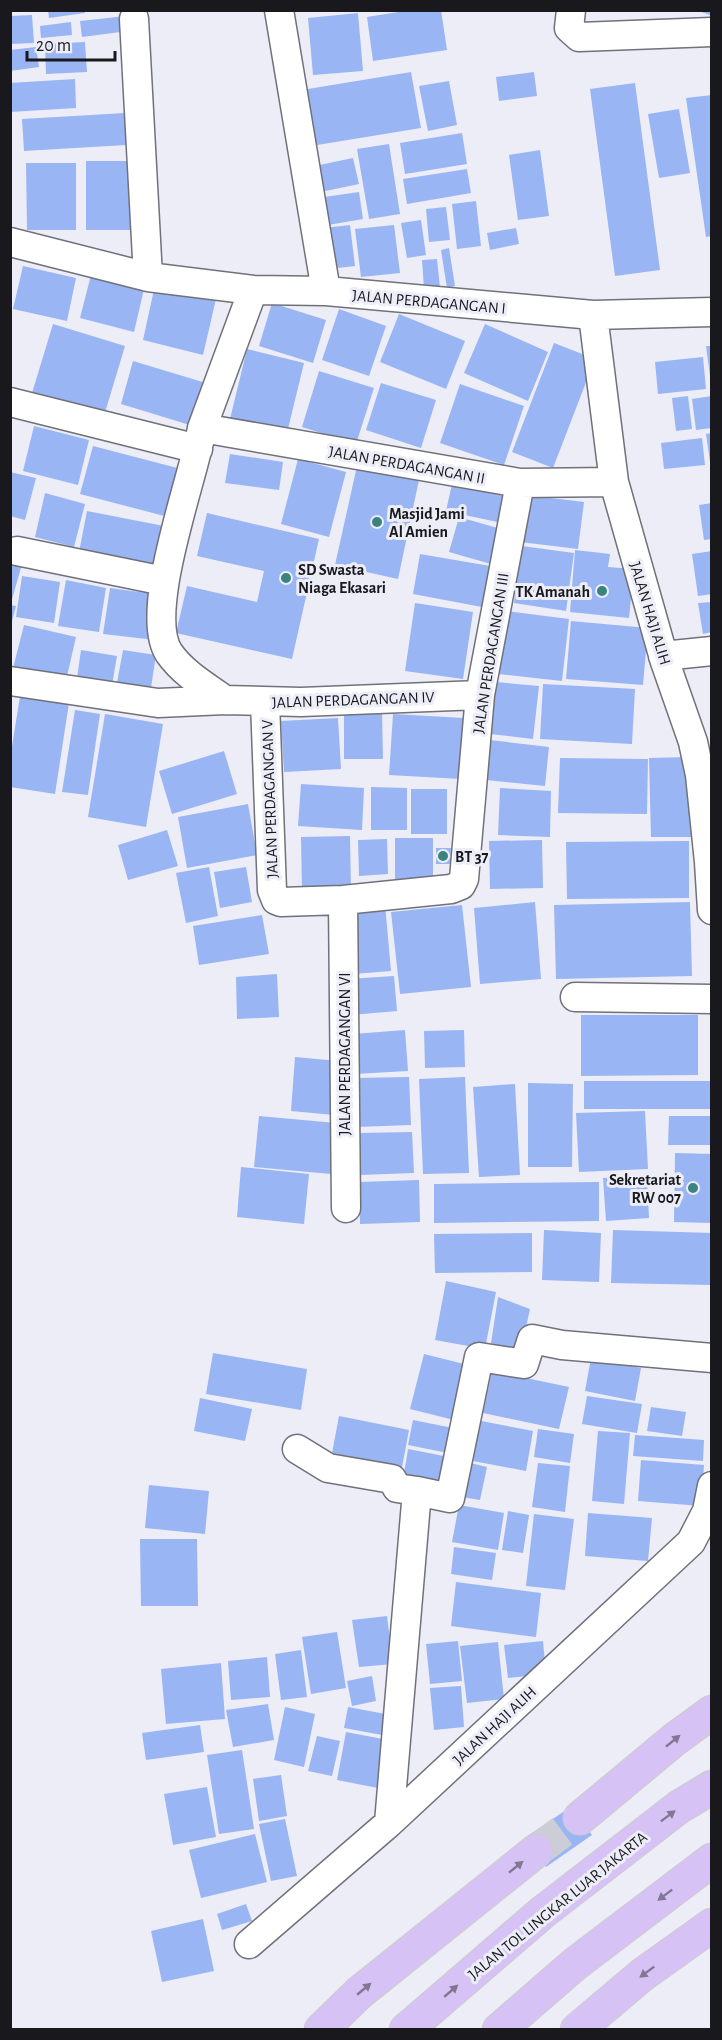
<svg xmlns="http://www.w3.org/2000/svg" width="722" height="2040" font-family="'Alegreya Sans',sans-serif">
	<rect width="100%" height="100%" fill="#ecedf7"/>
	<path fill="#9ab5f3" d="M 48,10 L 84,10 L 85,13 L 49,18 Z
		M 411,10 L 441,10 L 447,50 L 373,61 L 367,17 Z
		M 696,10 L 711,10 L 710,15 Z
		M 358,13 L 363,71 L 313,75 L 308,18 Z
		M 32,15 L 34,43 L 10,44 L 10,16 Z
		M 126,16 L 128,31 L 82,37 L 80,21 Z
		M 71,22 L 72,35 L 41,38 L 40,26 Z
		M 85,42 L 87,72 L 46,74 L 45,44 Z
		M 36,47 L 39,67 L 10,71 L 10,50 Z
		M 411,72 L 421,128 L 311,146 L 302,90 Z
		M 534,72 L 537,96 L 499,101 L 496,77 Z
		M 75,79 L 76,108 L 10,112 L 10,83 Z
		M 449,81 L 457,125 L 428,131 L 419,86 Z
		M 635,83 L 660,270 L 615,276 L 590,89 Z
		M 712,95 L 712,236 L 706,237 L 686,98 Z
		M 679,109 L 690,173 L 659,178 L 648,114 Z
		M 125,113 L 126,145 L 24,151 L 22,119 Z
		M 462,133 L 467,164 L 405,174 L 400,143 Z
		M 389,144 L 400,214 L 369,219 L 357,149 Z
		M 540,150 L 549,216 L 518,220 L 509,155 Z
		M 353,158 L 359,184 L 316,193 L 310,167 Z
		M 86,161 L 133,161 L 132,230 L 86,230 Z
		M 26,163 L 76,163 L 76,230 L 27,230 Z
		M 467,169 L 471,193 L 407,204 L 403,179 Z
		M 359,192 L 363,219 L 328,225 L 324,197 Z
		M 476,201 L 481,246 L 457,249 L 452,204 Z
		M 446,207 L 450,240 L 429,242 L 426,209 Z
		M 421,220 L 426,255 L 407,258 L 401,223 Z
		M 350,225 L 355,266 L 329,269 L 324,228 Z
		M 394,225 L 400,273 L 361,277 L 355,229 Z
		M 516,228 L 519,244 L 490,250 L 487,233 Z
		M 449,248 L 455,286 L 447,288 L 441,250 Z
		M 437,259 L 440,288 L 424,289 L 422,260 Z
		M 23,266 L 76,278 L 67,321 L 13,309 Z
		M 91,275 L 144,289 L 134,332 L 80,318 Z
		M 155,285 L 216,299 L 203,355 L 143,340 Z
		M 272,303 L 326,320 L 313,363 L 259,346 Z
		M 339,309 L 386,326 L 369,376 L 322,360 Z
		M 399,314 L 465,341 L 446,389 L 380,362 Z
		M 53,324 L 125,346 L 104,416 L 32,393 Z
		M 485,324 L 548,352 L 528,401 L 464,373 Z
		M 554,343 L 595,359 L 553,468 L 512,452 Z
		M 706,346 L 712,346 L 712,376 L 710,376 Z
		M 247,349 L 304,363 L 287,433 L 230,419 Z
		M 703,357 L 706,389 L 658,394 L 655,362 Z
		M 133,361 L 206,383 L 193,426 L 121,404 Z
		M 319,371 L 374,388 L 356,444 L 302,427 Z
		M 381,383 L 436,400 L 421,448 L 366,430 Z
		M 460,384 L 524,406 L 504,465 L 440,443 Z
		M 688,396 L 692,429 L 676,431 L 672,398 Z
		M 712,396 L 712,428 L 696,430 L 692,399 Z
		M 34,426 L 89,440 L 78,485 L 23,471 Z
		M 712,433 L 712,462 L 710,462 L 706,434 Z
		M 702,438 L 705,465 L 664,469 L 661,443 Z
		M 93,446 L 189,471 L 176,519 L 80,494 Z
		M 230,454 L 283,462 L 279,490 L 225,483 Z
		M 298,459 L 346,472 L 329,537 L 281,524 Z
		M 357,466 L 419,480 L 398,579 L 335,565 Z
		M 10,472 L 36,478 L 25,520 L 10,516 Z
		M 452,484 L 508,497 L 502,523 L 446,511 Z
		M 45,493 L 85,504 L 74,547 L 35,537 Z
		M 526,495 L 584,502 L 578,549 L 520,542 Z
		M 712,503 L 712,539 L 704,540 L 699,505 Z
		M 87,511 L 169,527 L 161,568 L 79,552 Z
		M 207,513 L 319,539 L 292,659 L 176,633 L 187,586 L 257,602 L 264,571 L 197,556 Z
		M 459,517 L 501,529 L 491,564 L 449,552 Z
		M 522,546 L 574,553 L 566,611 L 514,603 Z
		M 575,550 L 610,554 L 608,567 L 634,569 L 629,618 L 570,612 Z
		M 712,551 L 712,594 L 698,596 L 692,554 Z
		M 420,554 L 490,566 L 482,607 L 413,594 Z
		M 10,561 L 22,564 L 11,603 L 10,603 Z
		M 22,576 L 60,582 L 54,623 L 16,617 Z
		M 66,580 L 106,588 L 99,632 L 58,626 Z
		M 110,588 L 161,595 L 155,640 L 103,634 Z
		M 712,602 L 712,632 L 703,634 L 698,603 Z
		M 415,603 L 473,612 L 463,679 L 405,671 Z
		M 10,605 L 16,606 L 11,625 L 10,625 Z
		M 506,611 L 569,619 L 562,681 L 498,674 Z
		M 571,621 L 648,628 L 643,685 L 566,679 Z
		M 24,625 L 76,637 L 65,685 L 12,672 Z
		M 81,650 L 117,656 L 111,691 L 76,685 Z
		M 123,650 L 156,655 L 150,694 L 116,688 Z
		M 495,682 L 539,686 L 533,739 L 490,734 Z
		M 543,684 L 635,689 L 632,744 L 540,739 Z
		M 20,696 L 69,703 L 55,794 L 10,787 L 10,759 Z
		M 75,710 L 100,714 L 88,795 L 62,792 Z
		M 344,711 L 382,711 L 383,759 L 344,759 Z
		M 105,714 L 163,724 L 146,827 L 88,817 Z
		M 393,714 L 464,718 L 461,779 L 389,775 Z
		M 338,718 L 341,769 L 284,772 L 281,721 Z
		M 490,740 L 549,747 L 545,786 L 486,780 Z
		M 224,751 L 237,794 L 172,814 L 159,771 Z
		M 689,757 L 691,837 L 651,837 L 649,758 Z
		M 560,758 L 648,759 L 647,814 L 558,813 Z
		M 301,784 L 364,788 L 362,830 L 298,826 Z
		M 371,787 L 407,788 L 407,830 L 371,830 Z
		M 500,788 L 551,791 L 550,837 L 498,835 Z
		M 411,789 L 447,789 L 447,834 L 411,834 Z
		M 248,804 L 257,855 L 187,868 L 178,817 Z
		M 167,830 L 178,866 L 128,880 L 118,845 Z
		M 350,836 L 351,891 L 302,892 L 301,837 Z
		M 395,838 L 433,838 L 433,882 L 395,882 Z
		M 387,839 L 388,874 L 359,876 L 358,840 Z
		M 542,840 L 543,888 L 490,889 L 489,841 Z
		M 689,841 L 689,898 L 567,899 L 566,842 Z
		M 436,848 L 451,848 L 450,864 L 436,864 Z
		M 209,867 L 218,916 L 186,923 L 176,873 Z
		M 246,867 L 252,902 L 220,908 L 214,872 Z
		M 535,902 L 541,979 L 480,984 L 474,908 Z
		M 690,902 L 692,976 L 556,979 L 554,905 Z
		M 385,904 L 391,971 L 354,974 L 348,907 Z
		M 462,905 L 471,987 L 400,994 L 391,912 Z
		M 262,915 L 269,954 L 199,965 L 193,926 Z
		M 277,974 L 279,1017 L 237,1019 L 236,977 Z
		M 394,976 L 397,1011 L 351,1015 L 348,979 Z
		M 581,1015 L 698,1015 L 698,1075 L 581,1076 Z
		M 405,1030 L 408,1071 L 355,1074 L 353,1034 Z
		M 464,1030 L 465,1067 L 425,1068 L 424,1031 Z
		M 295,1057 L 338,1061 L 334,1115 L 291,1111 Z
		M 409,1077 L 411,1125 L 356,1127 L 354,1078 Z
		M 465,1077 L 469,1173 L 423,1174 L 419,1079 Z
		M 584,1081 L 710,1081 L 710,1109 L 584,1109 Z
		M 528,1083 L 573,1084 L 572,1167 L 528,1167 Z
		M 515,1084 L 520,1175 L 479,1177 L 473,1087 Z
		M 645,1111 L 648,1169 L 579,1172 L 576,1113 Z
		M 259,1116 L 336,1123 L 331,1174 L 254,1167 Z
		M 669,1116 L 712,1116 L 712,1145 L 668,1145 Z
		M 412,1132 L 414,1173 L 359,1175 L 358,1133 Z
		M 675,1153 L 712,1154 L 712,1223 L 674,1222 Z
		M 241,1167 L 309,1174 L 304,1224 L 237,1217 Z
		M 647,1175 L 649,1218 L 606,1221 L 603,1178 Z
		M 419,1180 L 420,1222 L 360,1224 L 359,1182 Z
		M 599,1182 L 599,1221 L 434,1223 L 434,1184 Z
		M 544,1230 L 601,1233 L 599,1282 L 542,1280 Z
		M 613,1230 L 712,1233 L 712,1285 L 611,1283 Z
		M 532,1233 L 532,1272 L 435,1273 L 434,1234 Z
		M 446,1281 L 496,1292 L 485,1349 L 435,1340 Z
		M 498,1297 L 530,1309 L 520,1355 L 491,1343 Z
		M 213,1353 L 307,1369 L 301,1410 L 206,1394 Z
		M 424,1354 L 468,1365 L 454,1420 L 410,1409 Z
		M 591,1358 L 641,1368 L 635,1401 L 585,1391 Z
		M 492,1371 L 569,1387 L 559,1429 L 483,1413 Z
		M 587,1396 L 642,1404 L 637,1433 L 582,1424 Z
		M 200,1398 L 252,1409 L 245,1441 L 194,1431 Z
		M 651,1407 L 686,1412 L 682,1436 L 647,1431 Z
		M 339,1416 L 409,1430 L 400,1478 L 330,1464 Z
		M 413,1420 L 453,1428 L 448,1453 L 408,1445 Z
		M 481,1421 L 533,1431 L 526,1471 L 473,1461 Z
		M 538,1429 L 574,1434 L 570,1463 L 534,1457 Z
		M 598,1431 L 630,1433 L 624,1504 L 592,1501 Z
		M 635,1435 L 704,1440 L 703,1461 L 633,1456 Z
		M 408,1449 L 454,1458 L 447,1494 L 402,1486 Z
		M 641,1460 L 704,1465 L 701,1506 L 638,1501 Z
		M 462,1461 L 487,1467 L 480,1500 L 456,1496 Z
		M 538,1463 L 570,1466 L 565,1512 L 532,1507 Z
		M 149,1485 L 209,1491 L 205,1534 L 145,1528 Z
		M 459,1505 L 504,1513 L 498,1550 L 452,1542 Z
		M 508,1511 L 529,1515 L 523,1553 L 502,1550 Z
		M 588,1513 L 652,1518 L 648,1561 L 585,1556 Z
		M 534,1514 L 574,1519 L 565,1590 L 526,1586 Z
		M 140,1539 L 197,1539 L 198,1606 L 141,1606 Z
		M 454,1547 L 496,1553 L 492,1580 L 451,1574 Z
		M 456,1582 L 541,1593 L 536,1637 L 451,1626 Z
		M 387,1616 L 393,1664 L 359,1667 L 352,1620 Z
		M 337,1632 L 346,1688 L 311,1694 L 302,1637 Z
		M 458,1641 L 462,1681 L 430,1684 L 426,1644 Z
		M 543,1641 L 546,1674 L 508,1678 L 504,1645 Z
		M 498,1642 L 504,1699 L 467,1703 L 460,1646 Z
		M 301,1650 L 307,1697 L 281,1700 L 275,1654 Z
		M 267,1657 L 270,1697 L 231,1700 L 228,1661 Z
		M 221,1663 L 225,1719 L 166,1724 L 161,1669 Z
		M 372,1676 L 376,1701 L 352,1706 L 347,1681 Z
		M 461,1686 L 464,1727 L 434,1730 L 430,1688 Z
		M 268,1704 L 274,1740 L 233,1747 L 226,1710 Z
		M 285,1707 L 315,1714 L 304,1767 L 274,1760 Z
		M 348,1707 L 396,1716 L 393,1737 L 344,1728 Z
		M 200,1725 L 204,1752 L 146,1760 L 142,1733 Z
		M 346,1732 L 393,1741 L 383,1789 L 337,1780 Z
		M 317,1736 L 340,1741 L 332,1776 L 308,1771 Z
		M 242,1750 L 254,1829 L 219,1834 L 207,1755 Z
		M 281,1775 L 287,1816 L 259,1821 L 253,1779 Z
		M 207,1787 L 216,1837 L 173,1845 L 164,1794 Z
		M 572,1806 L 592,1835 L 546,1867 L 526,1837 Z
		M 285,1819 L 297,1876 L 271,1881 L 259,1824 Z
		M 255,1834 L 267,1882 L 201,1898 L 189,1850 Z
		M 246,1904 L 252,1921 L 222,1930 L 217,1914 Z
		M 203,1919 L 214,1971 L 162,1982 L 151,1931 Z"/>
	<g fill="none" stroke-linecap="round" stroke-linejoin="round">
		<path stroke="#cccdd6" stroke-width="33" stroke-dasharray="33 16" stroke-linecap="butt" d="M 536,1851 L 580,1818"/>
		<g stroke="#707179" stroke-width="31">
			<path id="street" d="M 279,10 L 326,291
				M 571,10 L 569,28 L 579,37 L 712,32
				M 134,19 L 148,277
				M 10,242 L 148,277 L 253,290 L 326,291 L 593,315 L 712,312
				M 593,315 L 614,482 L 665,662 L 693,742 L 700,775 L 709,862 L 712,910
				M 10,402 L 198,449
				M 202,428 L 520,483 L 614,482
				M 17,551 L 164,581
				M 663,656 L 712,651
				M 10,681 L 158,703 L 225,700 L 301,702 L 480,695
				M 225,700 C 205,686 183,673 169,653 C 142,612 194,477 202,428 L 253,290
				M 265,702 L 272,890 L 276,900 L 281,902 L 343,900 L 451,889 L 461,885 L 464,879 L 480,695 L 520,483
				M 343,900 L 346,1208
				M 575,997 L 712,999
				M 297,1449 L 328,1468 L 392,1479 L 397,1488 L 417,1491
				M 389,1823 L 417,1491 L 450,1498 L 479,1357 L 524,1364 L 532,1339 L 562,1345 L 712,1358
				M 249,1944 L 389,1823 L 691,1542 L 707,1511 L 712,1486"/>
		</g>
		<g stroke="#cccccd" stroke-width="35">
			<path id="highway" d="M 580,1818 L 675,1739 L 712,1712
				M 321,2030 L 359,1993 L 536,1851
				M 406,2030 L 543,1912 L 679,1807 L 712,1787
				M 499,2030 L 575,1964 L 712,1860
				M 577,2030 L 642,1975 L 712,1925"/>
		</g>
		<use href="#street" stroke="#fff" stroke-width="28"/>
		<use href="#highway" stroke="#d6c2f5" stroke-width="33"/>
	</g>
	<defs><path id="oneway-solid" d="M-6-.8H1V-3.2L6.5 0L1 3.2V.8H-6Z" transform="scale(1.5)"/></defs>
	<g fill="#817694">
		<use href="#oneway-solid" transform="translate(673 1741) rotate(-39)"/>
		<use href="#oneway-solid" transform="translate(668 1816) rotate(-37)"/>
		<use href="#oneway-solid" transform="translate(516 1867) rotate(-39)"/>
		<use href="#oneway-solid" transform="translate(665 1895) rotate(143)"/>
		<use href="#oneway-solid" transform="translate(647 1972) rotate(143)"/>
		<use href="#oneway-solid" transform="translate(364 1989) rotate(-40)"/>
		<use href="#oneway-solid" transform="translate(451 1991) rotate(-41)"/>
	</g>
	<g fill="#3b837f" stroke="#ecedf7" stroke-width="2">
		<circle cx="377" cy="522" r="6"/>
		<circle cx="286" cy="578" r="6"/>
		<circle cx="602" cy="591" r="6"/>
		<circle cx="443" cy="856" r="6"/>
		<circle cx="693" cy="1188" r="6"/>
	</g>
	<g text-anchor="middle" stroke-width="6" stroke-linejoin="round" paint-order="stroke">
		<g font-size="16" fill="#19191d" stroke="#ecedf7">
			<text transform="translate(429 301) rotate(5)" y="6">JALAN PERDAGANGAN I</text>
			<text transform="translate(407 464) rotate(10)" y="6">JALAN PERDAGANGAN II</text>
			<text transform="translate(651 613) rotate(73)" y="6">JALAN HAJI ALIH</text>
			<text transform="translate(490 653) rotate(-81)" y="6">JALAN PERDAGANGAN III</text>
			<text transform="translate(353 699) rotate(-2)" y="6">JALAN PERDAGANGAN IV</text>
			<text transform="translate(269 799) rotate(-92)" y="6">JALAN PERDAGANGAN V</text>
			<text transform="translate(344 1054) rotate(-90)" y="6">JALAN PERDAGANGAN VI</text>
			<text transform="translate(494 1725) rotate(-43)" y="6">JALAN HAJI ALIH</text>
			<text transform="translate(557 1905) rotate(-39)" y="6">JALAN TOL LINGKAR LUAR JAKARTA</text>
		</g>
		<g font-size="16" font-weight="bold" fill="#19191d" stroke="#ecedf7" text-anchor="start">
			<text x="389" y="519">Masjid Jami<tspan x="389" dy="18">Al Amien</tspan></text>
			<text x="298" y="575">SD Swasta<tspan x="298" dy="18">Niaga Ekasari</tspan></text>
			<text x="590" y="597" text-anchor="end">TK Amanah</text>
			<text x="455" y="862">BT 37</text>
			<text x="681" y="1185" text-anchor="end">Sekretariat<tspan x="681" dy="18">RW 007</tspan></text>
		</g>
	</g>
	<rect width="722" height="2040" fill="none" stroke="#19191d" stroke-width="24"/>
	<path d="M27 51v9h88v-9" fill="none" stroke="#19191d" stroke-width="3"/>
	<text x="36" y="51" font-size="18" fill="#19191d" stroke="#ecedf7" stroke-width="4.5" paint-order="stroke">20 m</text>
</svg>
